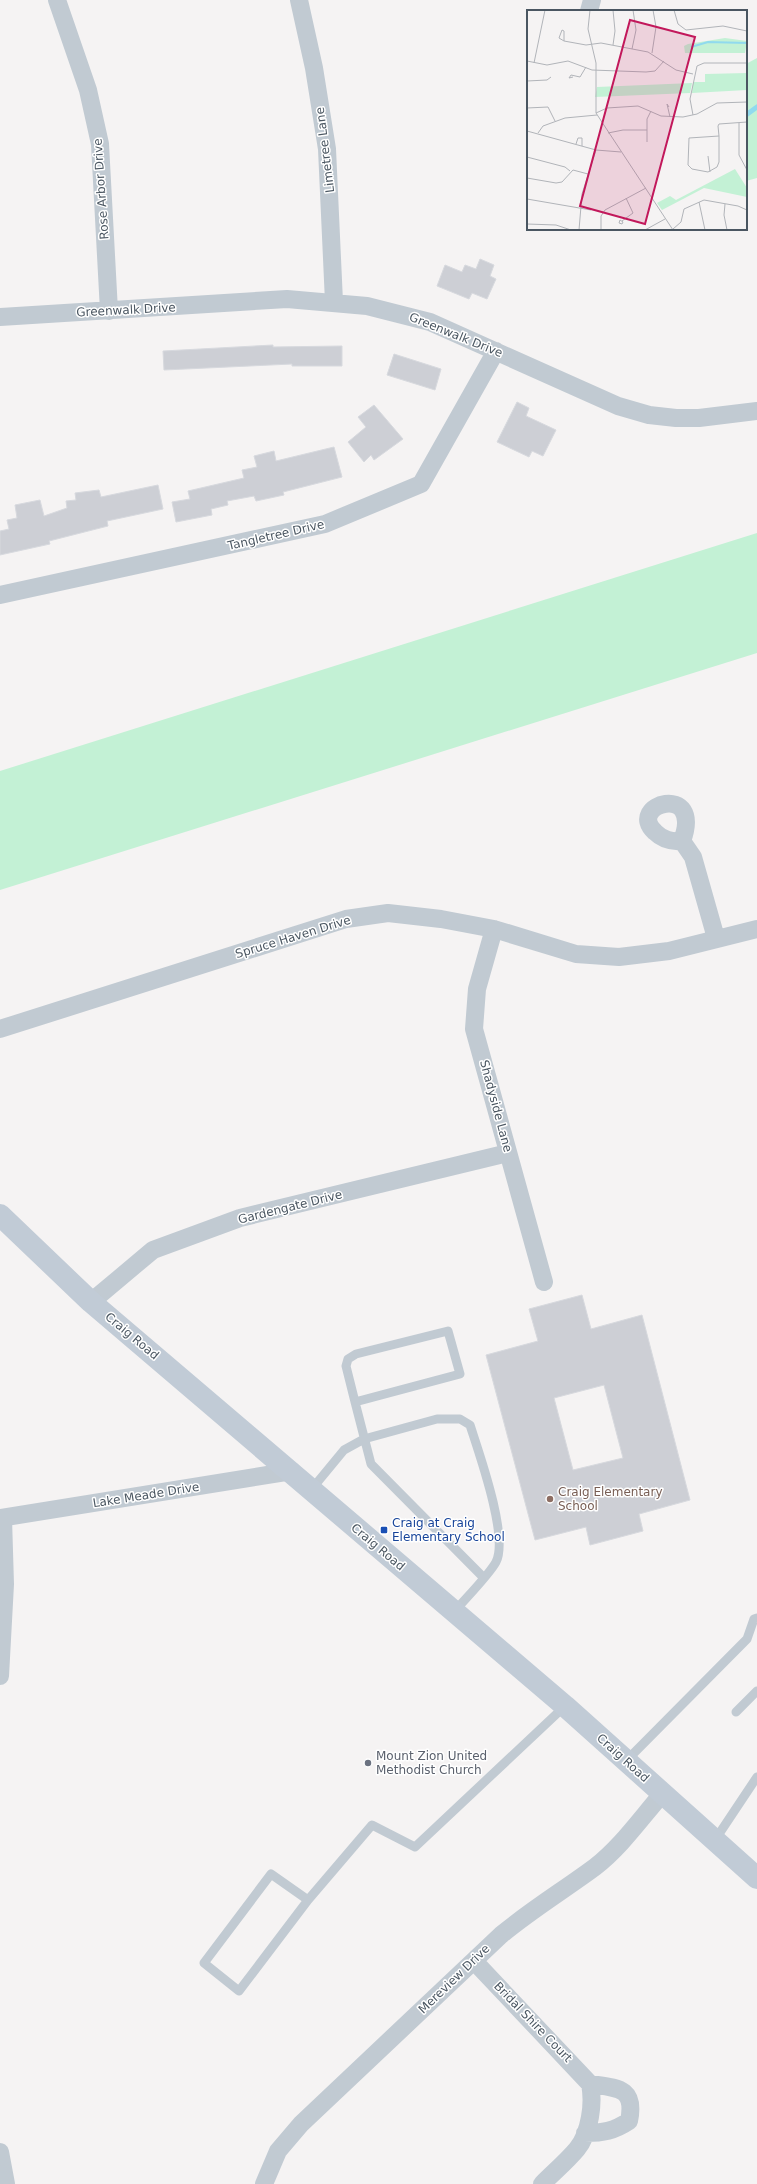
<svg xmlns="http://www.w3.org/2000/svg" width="757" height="2184" font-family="'DejaVu Sans',sans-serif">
	<rect width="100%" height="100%" fill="#f5f3f3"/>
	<path fill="#c3f1d5" d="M 757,58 L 757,178 L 746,181 L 746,64 Z
		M 757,533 L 757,653 L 0,890 L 0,771 Z"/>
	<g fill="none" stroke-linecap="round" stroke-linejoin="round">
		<path stroke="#90daee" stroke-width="5" d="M 746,115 L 757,107"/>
	</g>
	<path fill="#cdcfd5" stroke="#d7d9de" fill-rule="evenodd" d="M 480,259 L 494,265 L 490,276 L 496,279 L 487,299 L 472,293 L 469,299 L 437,286 L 445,265 L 462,272 L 465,265 L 476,269 Z
		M 273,345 L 273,347 L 342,346 L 342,366 L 292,366 L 292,364 L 164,370 L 163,351 Z
		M 394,354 L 441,369 L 435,390 L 387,375 Z
		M 517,402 L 529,408 L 526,416 L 556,430 L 543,456 L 532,451 L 529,457 L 497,442 Z
		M 374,405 L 403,439 L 374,460 L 371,455 L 364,462 L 348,442 L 366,427 L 358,417 Z
		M 334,447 L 342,477 L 283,492 L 284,495 L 256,501 L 254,496 L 227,501 L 228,505 L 211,509 L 212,515 L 176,522 L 172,502 L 190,499 L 188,491 L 244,478 L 242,470 L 257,467 L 254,456 L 274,451 L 276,461 Z
		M 158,485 L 163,509 L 107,521 L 108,526 L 49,541 L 50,544 L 0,555 L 0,531 L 9,529 L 7,520 L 17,518 L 15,505 L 40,500 L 44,516 L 67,508 L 66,501 L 76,500 L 75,493 L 99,490 L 101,497 Z
		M 582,1295 L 591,1329 L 642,1315 L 690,1500 L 639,1514 L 643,1531 L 590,1545 L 586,1527 L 535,1540 L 486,1355 L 538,1341 L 529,1309 ZM 604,1385 L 623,1458 L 573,1470 L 554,1398 Z"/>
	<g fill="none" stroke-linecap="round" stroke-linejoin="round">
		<path stroke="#c1cad2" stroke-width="9" d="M 355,1402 L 346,1366 L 348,1359 L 356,1354 L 448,1331 L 460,1374 L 355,1402 L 371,1464 L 483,1577
			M 311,1490 L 344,1450 L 364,1439 L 437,1419 L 460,1419 L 470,1425 C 479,1453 509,1537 496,1562 C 489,1575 465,1599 454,1612
			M 736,1712 L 757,1691
			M 626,1761 L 747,1639 L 754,1619 L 757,1618
			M 715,1840 L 757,1777
			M 308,1900 L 239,1991 L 204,1963 L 271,1874 L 308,1900 L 372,1825 L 415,1847 L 565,1706"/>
		<path stroke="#c1cad2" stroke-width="18" d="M 57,0 L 88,90 L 100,144 L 109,311
			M 299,0 L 314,68 L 327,149 L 334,302
			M 589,11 L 592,0
			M 0,317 L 287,299 L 367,306 L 430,322 L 618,406 L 649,415 L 676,418 L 699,418 L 757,411
			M 0,595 L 325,524 L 421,484 L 496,351
			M 682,841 C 704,781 625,805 655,832 C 663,840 671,842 682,841 L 693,857 L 716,938
			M 494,929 L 477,989 L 474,1029 L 544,1282
			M 0,1029 L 346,919 L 388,913 L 441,919 L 494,929 L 576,954 L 619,957 L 669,951 L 757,929
			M 91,1302 L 153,1250 L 240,1218 L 508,1153
			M 0,1518 L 292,1471
			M 0,1676 L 5,1584 L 3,1518
			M 474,1961 L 590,2084 C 594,2103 590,2133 577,2149 C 567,2161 554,2172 542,2184
			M 585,2133 C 603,2133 614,2131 629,2121 C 636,2087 617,2088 590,2084
			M 0,2152 L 6,2184
			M 264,2184 L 278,2151 L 301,2124 L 501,1935 C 531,1910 564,1890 595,1867 C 621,1847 641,1818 663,1793"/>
		<path stroke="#c1cbd6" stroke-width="22" d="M 0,1215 L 91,1302 L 565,1706 L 757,1878"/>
	</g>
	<circle fill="#8d6e63" stroke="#fff" stroke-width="1.5" cx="550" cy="1499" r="4"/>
	<rect fill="#1a4fb4" stroke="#fff" stroke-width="1.5" x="380" y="1526" width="8" height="8" rx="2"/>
	<circle fill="#6b7280" stroke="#fff" stroke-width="1.5" cx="368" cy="1763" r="4"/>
	<g text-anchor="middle" stroke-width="3" stroke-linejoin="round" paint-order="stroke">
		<g font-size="12" fill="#4a5661" stroke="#fff">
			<text transform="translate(325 150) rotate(-97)" y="4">Limetree Lane</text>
			<text transform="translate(101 189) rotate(-94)" y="4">Rose Arbor Drive</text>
			<text transform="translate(126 310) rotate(-3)" y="4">Greenwalk Drive</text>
			<text transform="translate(456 335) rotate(22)" y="4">Greenwalk Drive</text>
			<text transform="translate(276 535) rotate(-13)" y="4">Tangletree Drive</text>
			<text transform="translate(293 937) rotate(-17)" y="4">Spruce Haven Drive</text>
			<text transform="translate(496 1106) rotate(75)" y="4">Shadyside Lane</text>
			<text transform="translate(290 1207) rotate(-14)" y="4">Gardengate Drive</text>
			<text transform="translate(132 1336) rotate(40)" y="4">Craig Road</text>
			<text transform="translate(146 1495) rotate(-9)" y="4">Lake Meade Drive</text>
			<text transform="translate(378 1547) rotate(40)" y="4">Craig Road</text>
			<text transform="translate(623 1758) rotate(42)" y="4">Craig Road</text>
			<text transform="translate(454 1979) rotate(-44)" y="4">Mereview Drive</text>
			<text transform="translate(533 2022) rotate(46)" y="4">Bridal Shire Court</text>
		</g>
		<g font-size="12" fill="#785e54" stroke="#fff" text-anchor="start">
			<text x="558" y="1496">Craig Elementary<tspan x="558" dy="14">School</tspan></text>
		</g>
		<g font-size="12" fill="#164399" stroke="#fff" text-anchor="start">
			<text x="392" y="1527">Craig at Craig<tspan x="392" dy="14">Elementary School</tspan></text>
		</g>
		<g font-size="12" fill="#5b616d" stroke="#fff" text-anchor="start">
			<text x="376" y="1760">Mount Zion United<tspan x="376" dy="14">Methodist Church</tspan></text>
		</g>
	</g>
	<g transform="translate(527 10)">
		<rect width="220" height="220" fill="#f5f3f3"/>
		<path d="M 198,28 L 220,31 L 218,43 L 158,43 L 157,36 L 161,34 ZM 220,63 L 220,80 L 165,83 L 166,72 L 178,72 L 178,64 ZM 165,73 L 163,83 L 68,87 L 70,77 ZM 208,159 L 220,178 L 220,187 L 177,178 L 135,200 L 130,193 L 143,186 L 149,190 Z" fill="#c3f1d5"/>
		<path fill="none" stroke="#90daee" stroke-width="2" d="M 164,37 L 181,32 L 220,33"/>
		<path fill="none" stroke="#b1b4b9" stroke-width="1" d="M 63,0 L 61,19 L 69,53 L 69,103 L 146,220M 147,0 L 151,14 L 159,20 L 196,16 L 220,21M 37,31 L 32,28 L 35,20 L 37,21 L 37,31 L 59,35 L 74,33 L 121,42 L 149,60 L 166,64M 86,35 L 88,21 L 86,0M 105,39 L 109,20 L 106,0M 125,43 L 129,17 L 126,0M 0,51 L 20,55 L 41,51 L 65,60 L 119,62 L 128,61 L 137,51M 7,53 L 18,0M 46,67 L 42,68 L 44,65 L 53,67 L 59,57M 0,71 L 20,70 L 24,67M 142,97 L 140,94 L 143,107M 0,98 L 21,97 L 28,111M 69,103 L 80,98 L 111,96 L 134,106 L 156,107 L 170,104 L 190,93 L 220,92M 166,105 L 163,89 L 170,56 L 177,53 L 220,53M 212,113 L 212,145 L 220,160M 0,121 L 69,140 L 94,142M 11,123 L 16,116 L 38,108 L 70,105M 81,123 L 96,120 L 120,120M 192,126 L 162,128 L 161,155 L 165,159 L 181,162 L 190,157 L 192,152 L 192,126 L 191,116 L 192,114 L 220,112M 120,132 L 120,109 L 124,101M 49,134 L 51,128 L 55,128 L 55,136M 181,146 L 183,162M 0,147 L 38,157 L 43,161M 0,168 L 29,173 L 35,172 L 46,160 L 61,164M 0,189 L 64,200M 172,192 L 178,220M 198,194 L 197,205 L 200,220M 93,210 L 96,212 L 95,214 L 92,213 ZM 95,211 L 106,203 L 99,188M 0,214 L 29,215 L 44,220M 146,219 L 154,212 L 157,199 L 177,190 L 211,196 L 220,200M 52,220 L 55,184 L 69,140M 74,220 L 74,206 L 78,200 L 119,178M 118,220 L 138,209"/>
		<path fill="#c2185b" fill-opacity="0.15" stroke="#c2185b" stroke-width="2" d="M 103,10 L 168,27 L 118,214 L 53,196 Z"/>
		<rect width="220" height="220" fill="none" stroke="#4a5661" stroke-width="2"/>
	</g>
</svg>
